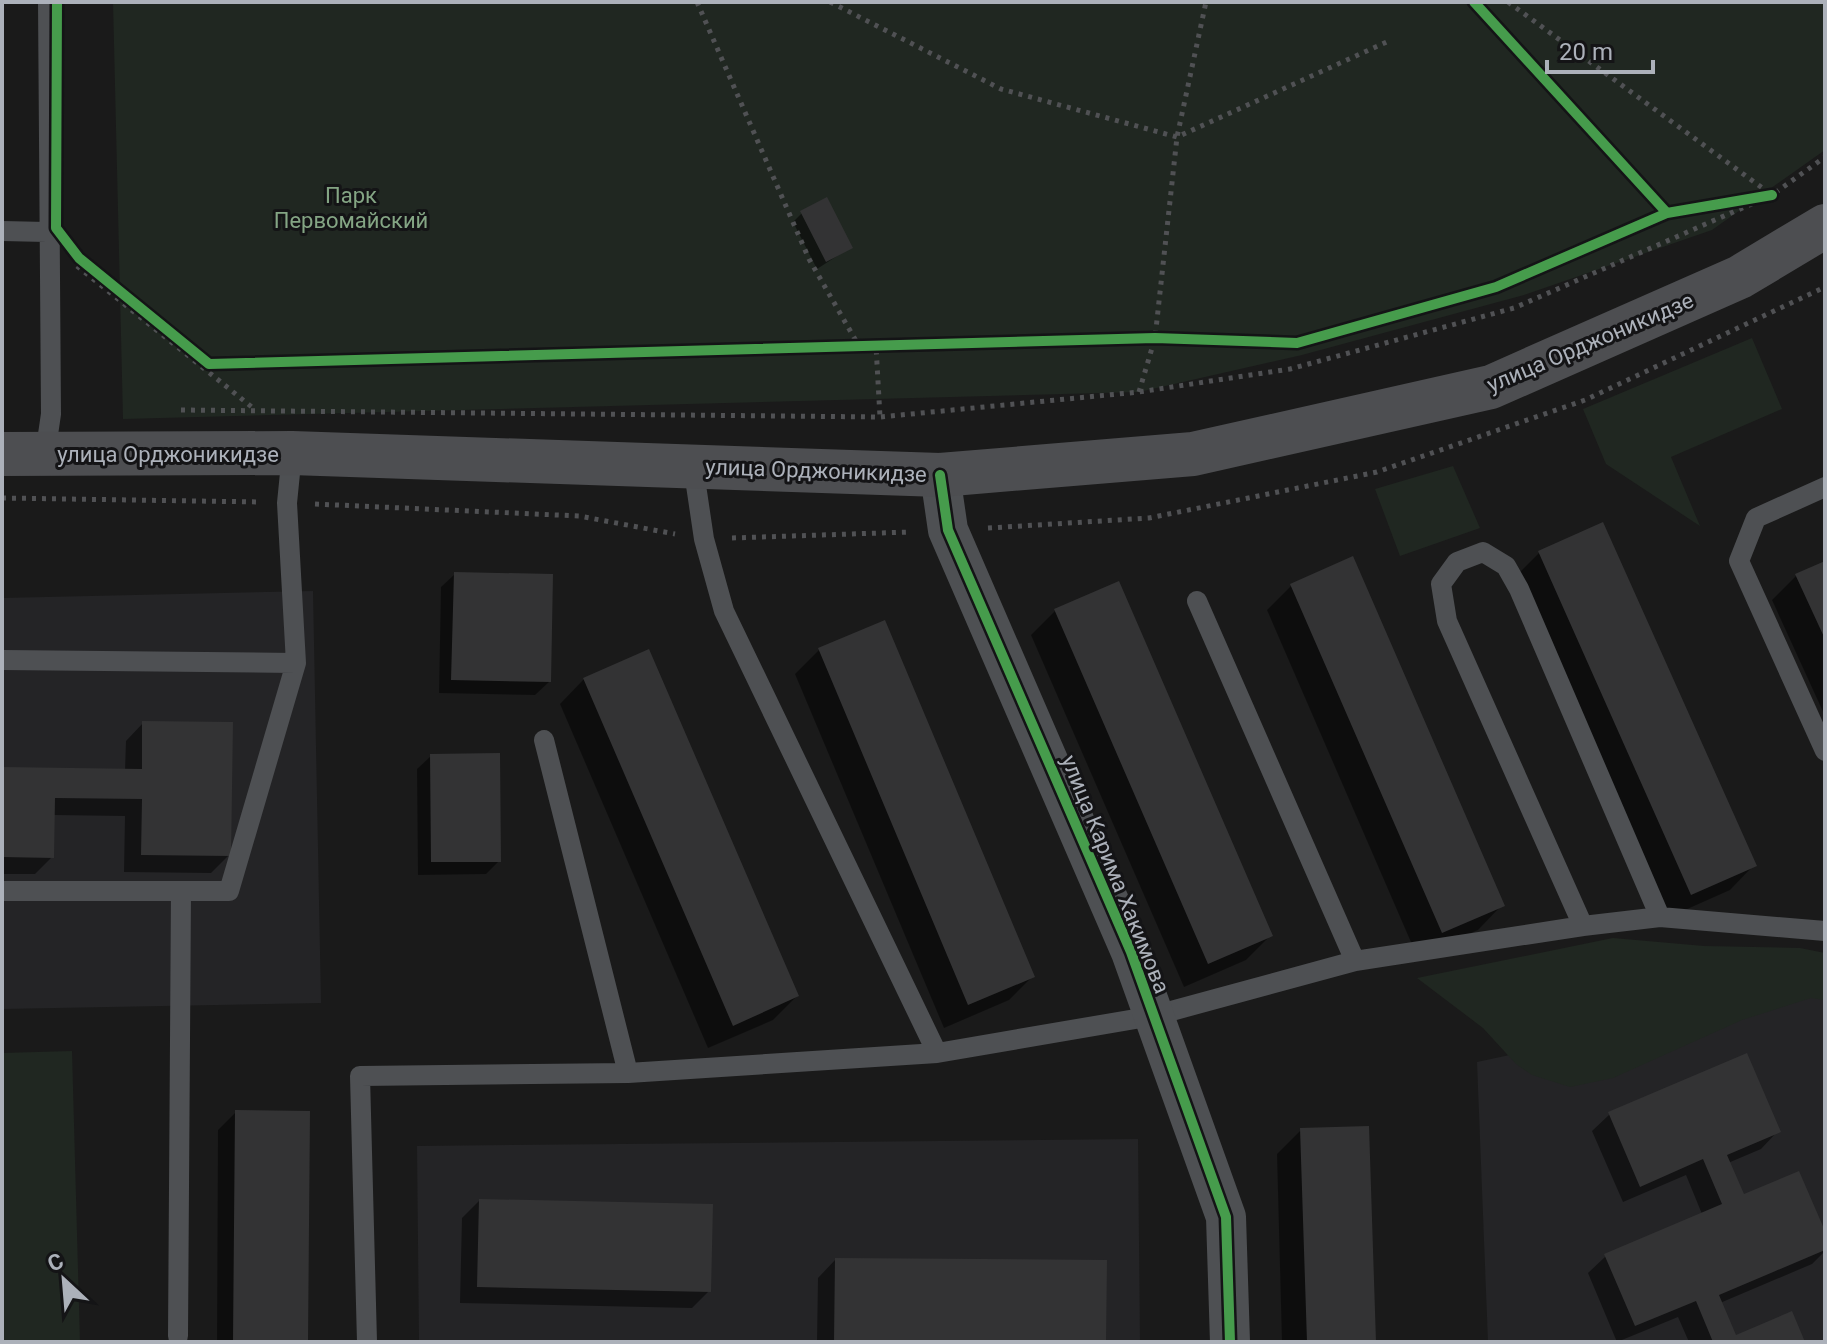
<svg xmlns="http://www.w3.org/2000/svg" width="1827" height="1344" font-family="Roboto,sans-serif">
	<rect width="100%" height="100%" fill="#1a1a1a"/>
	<path fill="#242426" d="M 313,591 L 321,1003 L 2,1009 L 2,598 Z
		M 1825,988 L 1825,1342 L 1488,1342 L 1477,1062 Z
		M 1138,1139 L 1140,1342 L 419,1342 L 417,1146 Z"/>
	<path fill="#202721" d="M 113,2 L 1825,2 L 1825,150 L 1712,230 L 1524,295 L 1302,355 L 1139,392 L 123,419 Z
		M 1752,338 L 1782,409 L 1671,457 L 1700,526 L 1606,464 L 1583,409 Z
		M 1453,466 L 1480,528 L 1400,556 L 1375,489 Z
		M 1613,938 L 1704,946 L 1800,948 L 1825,953 L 1825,1000 L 1811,998 L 1742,1020 L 1613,1078 L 1570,1087 L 1532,1075 L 1516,1064 L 1483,1028 L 1417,978 Z
		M 72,1051 L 80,1342 L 2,1342 L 2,1053 Z"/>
	<path fill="#0007" d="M 802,213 L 851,247 L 817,269 L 793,222 Z
		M 1539,553 L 1754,865 L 1730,890 L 1667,918 L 1515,577 Z
		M 1825,563 L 1825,716 L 1772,600 L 1796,576 Z
		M 455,574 L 549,682 L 535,695 L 439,693 L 441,587 Z
		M 1292,585 L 1502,905 L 1478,930 L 1417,956 L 1267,610 Z
		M 1056,610 L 1270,936 L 1246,960 L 1184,987 L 1031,635 Z
		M 819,650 L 1033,976 L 1009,1000 L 944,1028 L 795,674 Z
		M 584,679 L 797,996 L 773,1020 L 708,1048 L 560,704 Z
		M 143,723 L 229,855 L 211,873 L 124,872 L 125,816 L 53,815 L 52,857 L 35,874 L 2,874 L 2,769 L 125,771 L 126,741 Z
		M 431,756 L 499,861 L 486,874 L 418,875 L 417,769 Z
		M 236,1112 L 306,1342 L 217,1342 L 218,1130 Z
		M 1610,1114 L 1778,1131 L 1761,1149 L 1728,1163 L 1742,1196 L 1825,1237 L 1825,1251 L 1812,1264 L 1720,1303 L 1735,1337 L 1803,1342 L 1689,1342 L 1678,1317 L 1617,1342 L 1588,1273 L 1606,1256 L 1702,1214 L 1686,1175 L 1623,1202 L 1592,1131 Z
		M 1301,1130 L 1374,1342 L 1282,1342 L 1277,1154 Z
		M 479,1201 L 709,1291 L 692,1308 L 460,1303 L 462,1218 Z
		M 835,1260 L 1104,1342 L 817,1342 L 818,1278 Z"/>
	<path fill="#333334" d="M 827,197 L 853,248 L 826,262 L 800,211 Z
		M 1603,522 L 1757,866 L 1691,895 L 1538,551 Z
		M 1353,556 L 1505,906 L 1442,933 L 1290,584 Z
		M 1825,561 L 1825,639 L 1795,574 Z
		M 454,572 L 553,574 L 551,682 L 451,680 Z
		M 1119,581 L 1273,936 L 1208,964 L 1054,609 Z
		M 885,620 L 1035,977 L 968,1005 L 818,648 Z
		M 649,649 L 799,996 L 733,1026 L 583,678 Z
		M 142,721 L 233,722 L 231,856 L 141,855 L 142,799 L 55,798 L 54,858 L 2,857 L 2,767 L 142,769 Z
		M 500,753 L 501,862 L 431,862 L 430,754 Z
		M 1747,1053 L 1781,1132 L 1727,1155 L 1744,1194 L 1799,1171 L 1825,1231 L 1825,1250 L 1719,1295 L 1736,1335 L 1792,1311 L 1805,1342 L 1713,1342 L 1696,1301 L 1635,1326 L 1604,1254 L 1722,1204 L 1703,1159 L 1640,1187 L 1608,1112 Z
		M 235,1110 L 310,1111 L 308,1342 L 233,1342 Z
		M 1369,1126 L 1376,1342 L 1307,1342 L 1300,1128 Z
		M 479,1199 L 713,1204 L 711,1292 L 477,1287 Z
		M 835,1258 L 1107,1260 L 1106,1342 L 834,1342 Z"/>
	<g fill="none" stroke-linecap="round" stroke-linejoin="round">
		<path stroke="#505154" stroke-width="5" stroke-dasharray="4 6" stroke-linecap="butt" d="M 697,2 L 809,259 L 856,341 L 876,346 L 880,417
			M 830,2 L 1001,89 L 1177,137 L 1391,40
			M 1508,2 L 1772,195
			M 77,266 L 253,408
			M 1139,392 L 1155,338 L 1177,137 L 1206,2
			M 181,410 L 880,417 L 1139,392 L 1290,369 L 1514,308 L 1772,195 L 1825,157
			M 2,498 L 261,502
			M 315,504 L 579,516 L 675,534
			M 988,528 L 1149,518 L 1377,472 L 1585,400 L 1825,287
			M 732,538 L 910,532"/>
		<path stroke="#4e5053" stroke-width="20" d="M 2,231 L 47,232
			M 45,455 L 51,414 L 48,2
			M 693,465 L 704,539 L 724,611 L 937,1053
			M 1825,487 L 1756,518 L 1739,561 L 1825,751
			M 1197,601 L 1355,961
			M 2,660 L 296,663
			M 544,740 L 628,1073
			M 2,891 L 229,891 L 296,663 L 287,503 L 292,453
			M 1583,926 L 1447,621 L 1441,584 L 1457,562 L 1483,552 L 1506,566 L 1519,589 L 1660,917
			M 178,1336 L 181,892
			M 367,1342 L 360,1076 L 628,1073 L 937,1053 L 1153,1016 L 1355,961 L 1583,926 L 1660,917 L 1825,931"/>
		<path stroke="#4e5053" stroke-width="40" d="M 940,475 L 948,530 L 1131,952 L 1226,1217 L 1230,1342"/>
		<path stroke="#4d4e51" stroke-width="44" d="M 2,454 L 292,453 L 940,475 L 1193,454 L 1491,387 L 1740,277 L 1825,226"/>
		<g stroke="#141416" stroke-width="15">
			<path id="cycleway" d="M 57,2 L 56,228 L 79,258 L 209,364 L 1155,338 L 1297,343 L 1496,287 L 1667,213 L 1474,2
				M 1667,213 L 1772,195
				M 940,475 L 948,530 L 1131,952 L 1226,1217 L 1230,1342"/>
		</g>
		<use href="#cycleway" stroke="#469c4c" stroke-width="10"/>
	</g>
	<g text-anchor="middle" stroke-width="6" stroke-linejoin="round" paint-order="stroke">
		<g font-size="22" fill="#84a584" stroke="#141416">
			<text x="351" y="203">Парк<tspan x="351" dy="25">Первомайский</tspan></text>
		</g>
		<g font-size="22" fill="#acb1ba" stroke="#141416">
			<text transform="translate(1590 342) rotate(-23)" y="8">улица Орджоникидзе</text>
			<text x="168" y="462">улица Орджоникидзе</text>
			<text transform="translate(816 470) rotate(2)" y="8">улица Орджоникидзе</text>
			<text transform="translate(1116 874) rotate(68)" y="8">улица Карима Хакимова</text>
		</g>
	</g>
	<rect width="1827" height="1344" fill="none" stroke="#acb1ba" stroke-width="8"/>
	<g transform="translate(64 1280) rotate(334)" stroke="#141416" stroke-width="6" paint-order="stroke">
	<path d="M0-6L14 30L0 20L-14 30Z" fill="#acb1ba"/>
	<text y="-12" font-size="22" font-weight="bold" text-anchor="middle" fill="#acb1ba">С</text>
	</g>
	<path d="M1547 60v12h106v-12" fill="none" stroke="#acb1ba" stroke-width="4"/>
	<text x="1559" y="60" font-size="24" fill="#acb1ba" stroke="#141416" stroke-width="6" paint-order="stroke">20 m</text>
</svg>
